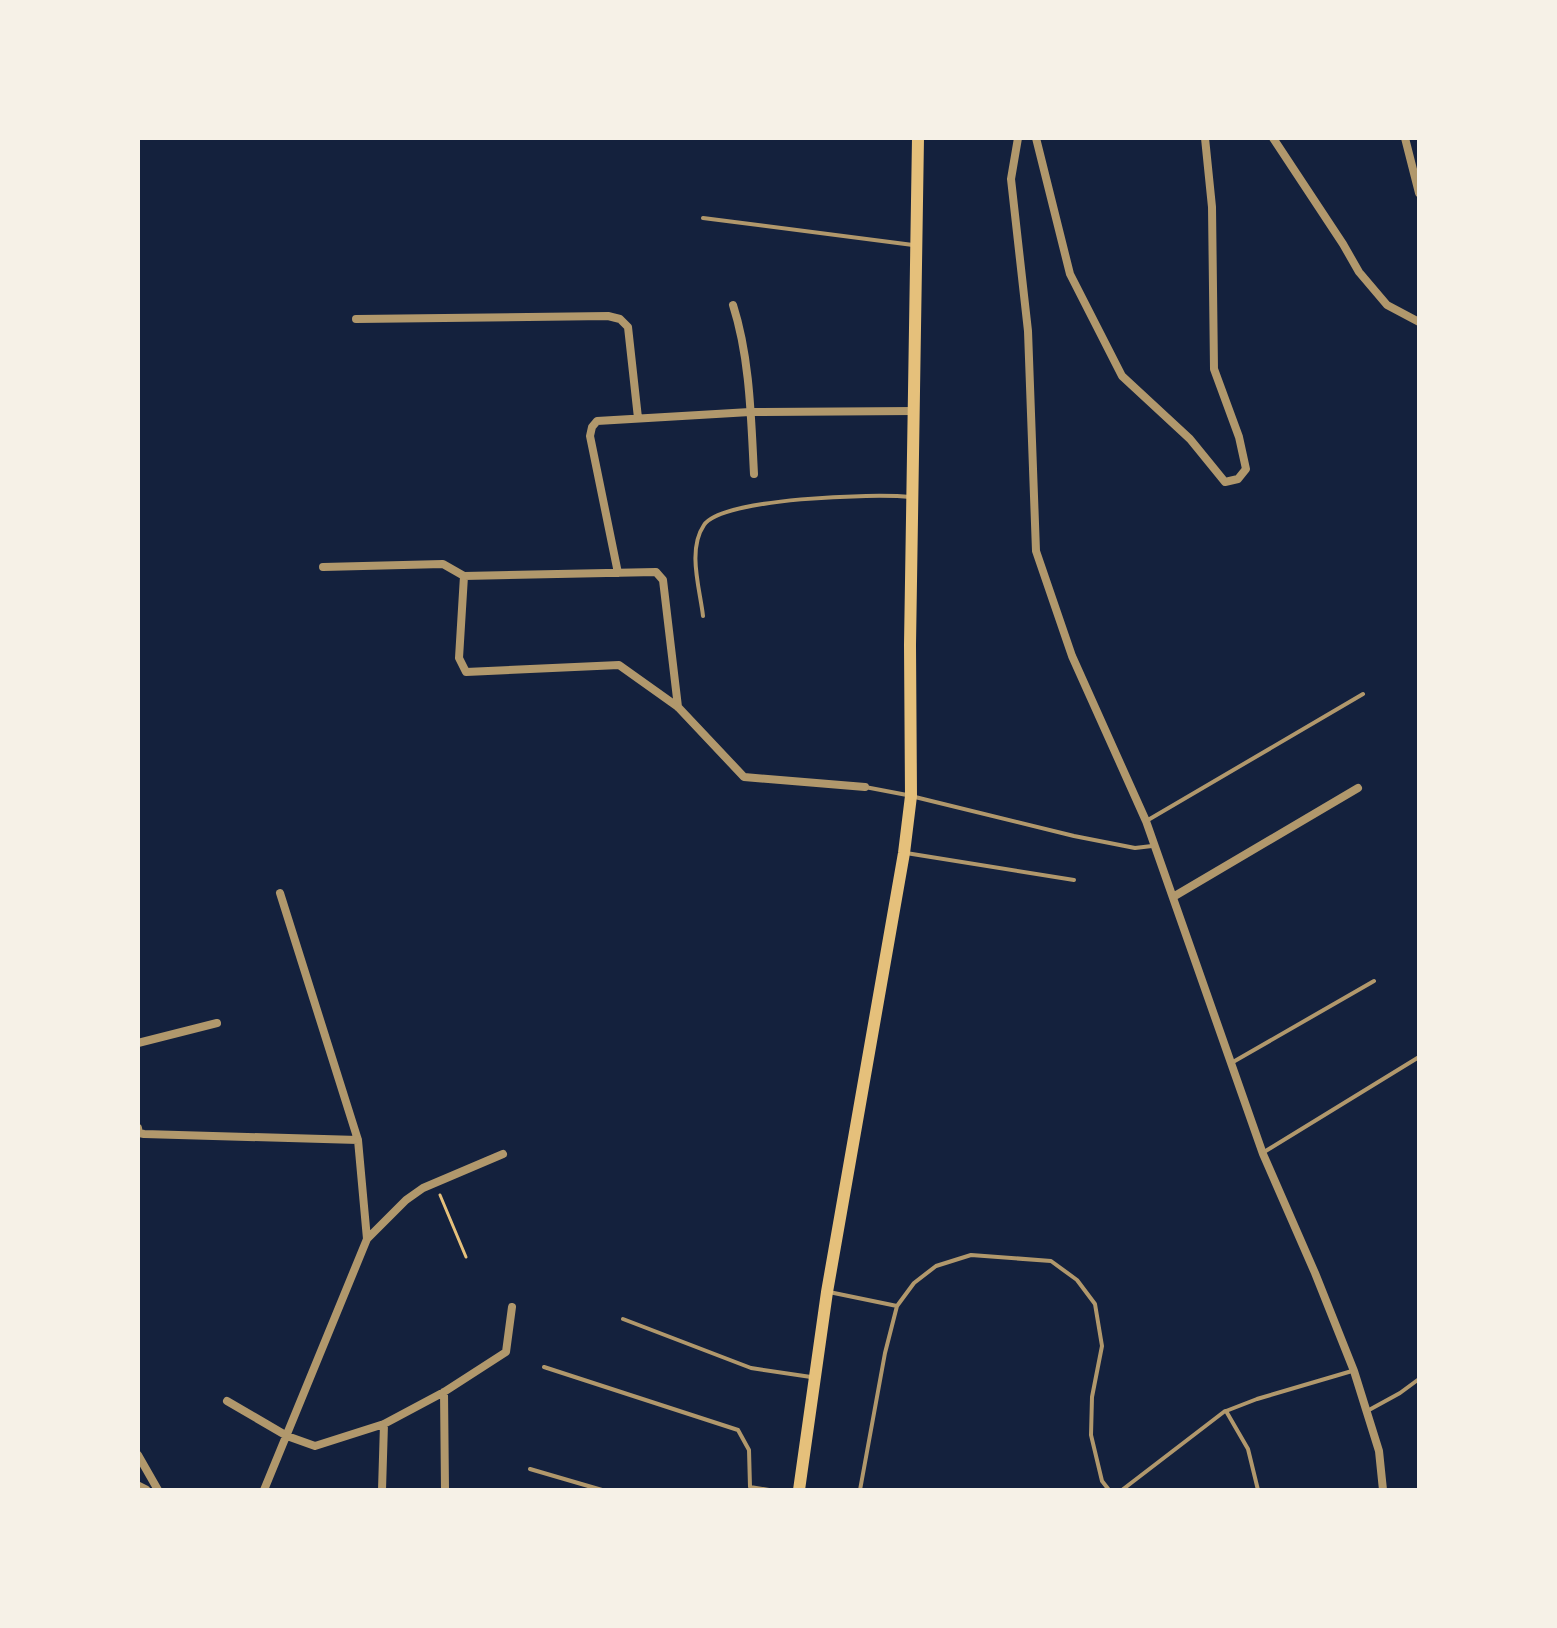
<svg xmlns="http://www.w3.org/2000/svg" width="1557" height="1628" font-family="Commissioner,sans-serif">
	<rect width="100%" height="100%" fill="#14213d"/>
	<g fill="none" stroke-linecap="round" stroke-linejoin="round">
		<path stroke="#e5c07b" stroke-width="3" d="M 440,1195 L 466,1257"/>
		<path stroke="#b1986c" stroke-width="4" d="M 703,218 L 913,245
			M 703,616 C 700,589 687,550 704,525 C 722,498 876,493 910,497
			M 865,787 L 907,795
			M 915,797 L 1074,836 L 1135,848 L 1152,846
			M 1148,820 L 1363,694
			M 906,853 L 1074,880
			M 1233,1062 L 1374,981
			M 1264,1152 L 1419,1057
			M 829,1292 L 897,1306
			M 623,1319 L 751,1368 L 811,1377
			M 544,1367 L 738,1430 L 749,1450 L 750,1487 L 769,1490
			M 1369,1410 L 1400,1393 L 1419,1379
			M 530,1469 L 602,1490
			M 860,1490 L 885,1353 L 897,1306 L 914,1283 L 936,1266 L 971,1255 L 1051,1261 L 1077,1280 L 1095,1304 L 1102,1346 L 1092,1397 L 1091,1435 L 1102,1481 L 1109,1490
			M 1122,1490 L 1225,1411
			M 1258,1490 L 1248,1449 L 1226,1411 L 1257,1399 L 1352,1371"/>
		<path stroke="#b1986c" stroke-width="8" d="M 1018,138 L 1011,179 L 1028,331 L 1036,551 L 1072,656 L 1146,821 L 1263,1154 L 1315,1273 L 1354,1371 L 1379,1451 L 1383,1490
			M 1036,138 L 1070,274 L 1122,376 L 1190,439 L 1225,482 L 1238,479 L 1246,469 L 1239,437 L 1214,369 L 1212,207 L 1205,138
			M 1273,138 L 1343,244 L 1359,272 L 1387,305 L 1419,322
			M 1405,138 L 1419,193
			M 733,305 C 750,358 751,418 754,474
			M 356,319 L 608,316 L 620,319 L 628,327 L 638,418
			M 323,567 L 443,564 L 464,576 L 656,572 L 663,580 L 678,707
			M 618,573 L 590,436 L 592,427 L 597,421 L 750,412 L 914,411
			M 464,576 L 459,658 L 466,672 L 619,665 L 678,707 L 744,777 L 865,787
			M 1173,897 L 1358,788
			M 138,1043 L 217,1023
			M 138,1128 L 139,1133 L 144,1134 L 358,1140
			M 367,1239 L 406,1200 L 423,1188 L 503,1154
			M 444,1392 L 445,1490
			M 227,1401 L 287,1436 L 315,1446 L 384,1424 L 444,1392 L 506,1352 L 512,1307
			M 138,1455 L 158,1490
			M 264,1490 L 367,1239 L 358,1140 L 280,893
			M 382,1490 L 384,1424"/>
		<path stroke="#b1986c" stroke-width="9" d="M 138,1486 L 146,1490"/>
		<path stroke="#e5c07b" stroke-width="12" d="M 799,1490 L 827,1292 L 904,853 L 911,796 L 910,645 L 918,138"/>
	</g>
	<rect width="1557" height="1628" fill="none" stroke="#f6f1e7" stroke-width="280"/>
</svg>
